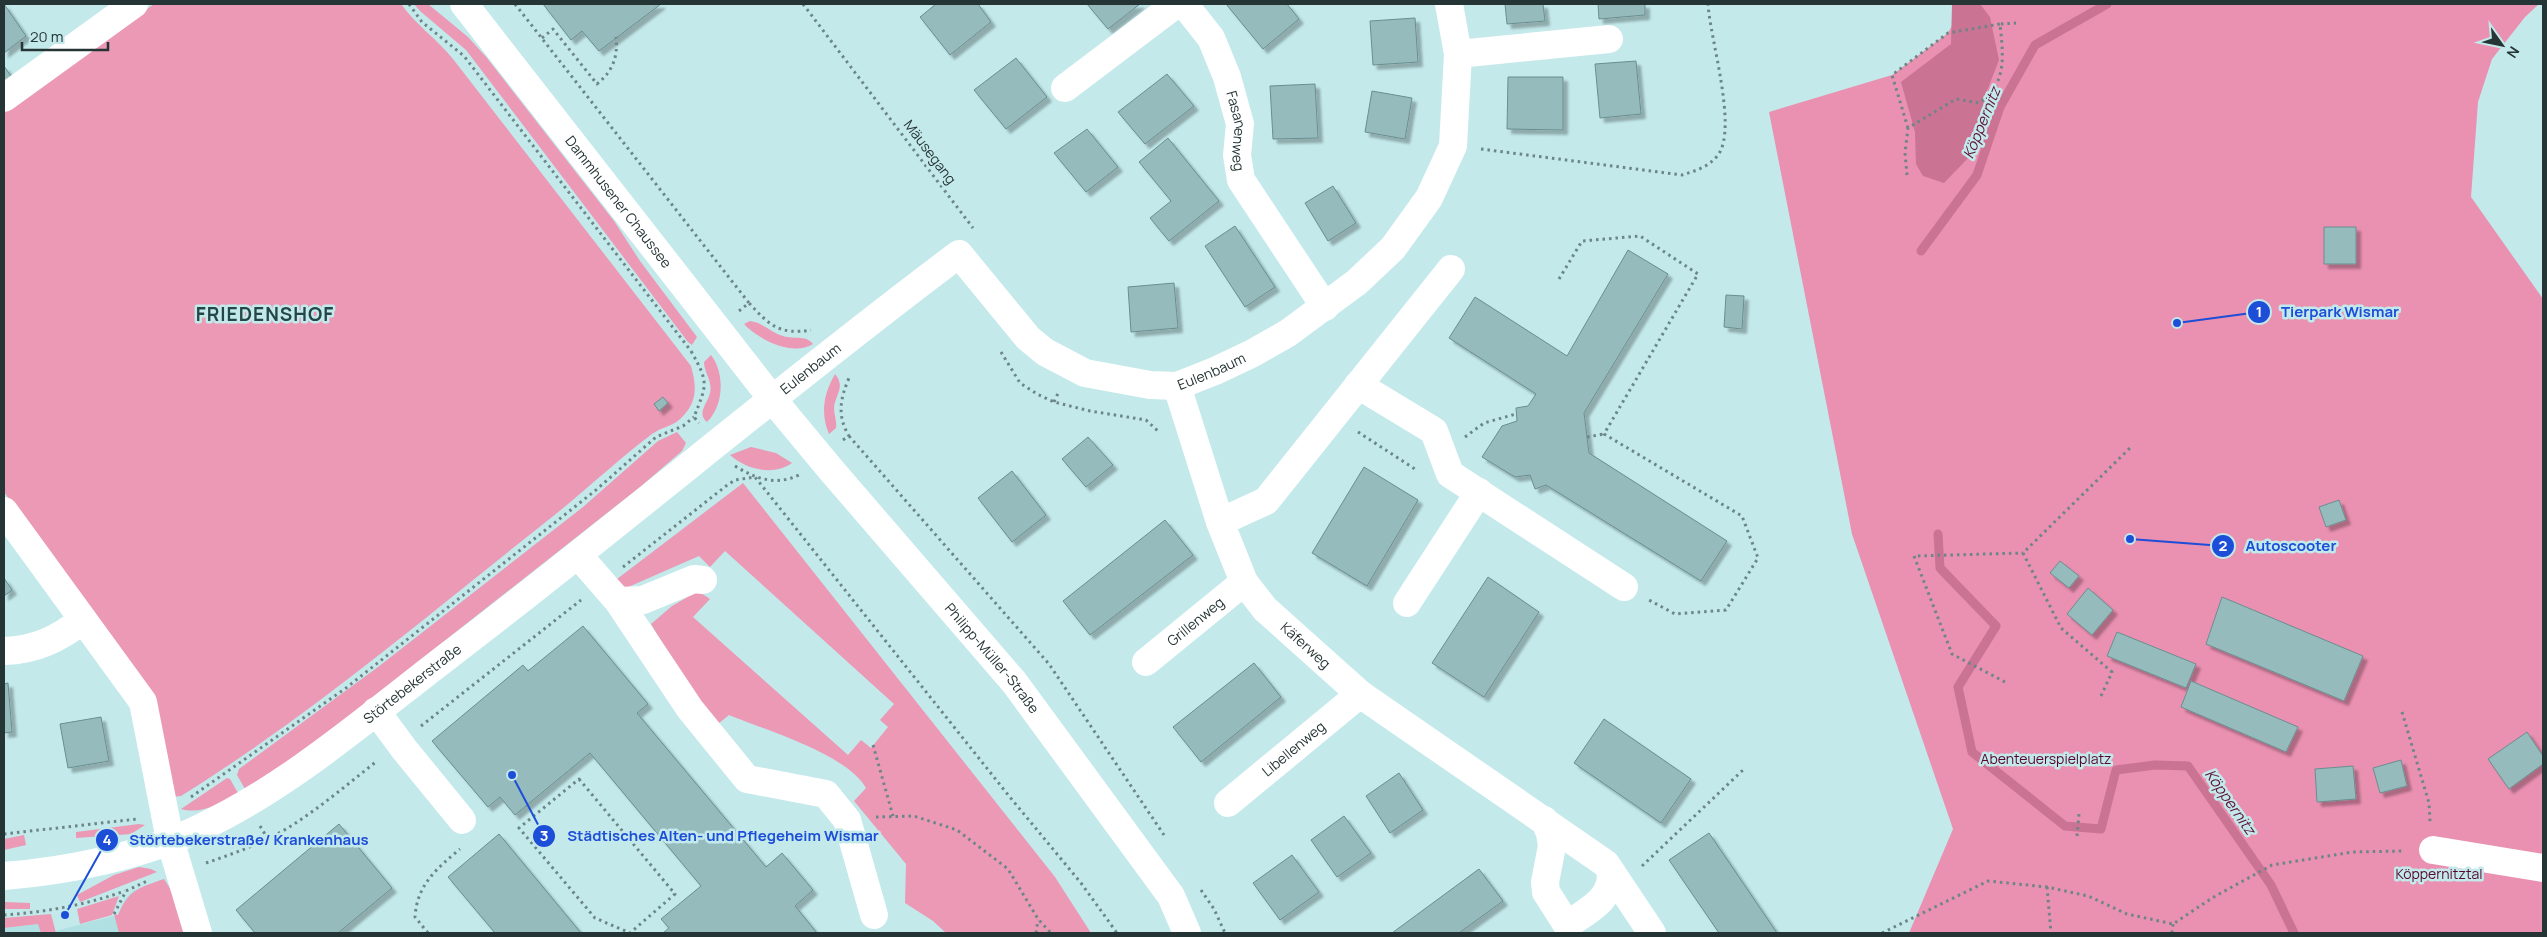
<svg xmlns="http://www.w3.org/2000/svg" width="2547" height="937" font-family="Manrope,sans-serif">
	<defs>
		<filter id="shadow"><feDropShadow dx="4.5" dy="4.5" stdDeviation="1" flood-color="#0004"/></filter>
	</defs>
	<rect width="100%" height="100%" fill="#c3e9eb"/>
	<path fill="#b0e0e1" d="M 164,879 L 175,896 L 184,933 L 4,933 L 4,928 L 39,924 L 55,931 L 118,915 L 125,899 L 133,891 Z"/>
	<path fill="#eb99b5" d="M 154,4 L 401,4 C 416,25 437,39 453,59 L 691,366 C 696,384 698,400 684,415 C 674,427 663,426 652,434 C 616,461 583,493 547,521 C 433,611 323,705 200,784 L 181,796 L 171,797 L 148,688 L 4,492 L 4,112 Z
		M 414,4 L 428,4 L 468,37 L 487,58 L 614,221 L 640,261 L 697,337 L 692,345 L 688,342 L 466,50 L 420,11 Z
		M 750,321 C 762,322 771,333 783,336 C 794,340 805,334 813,344 C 792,357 758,339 744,324 Z
		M 711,355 C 725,373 724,405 707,422 C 696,413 708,403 710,393 C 713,382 704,372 704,362 Z
		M 835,374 C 846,387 835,395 834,408 C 834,415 837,421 836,428 L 829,434 C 820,413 824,393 835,374 Z
		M 677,432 L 686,443 L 682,451 L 640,487 L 339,724 L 270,774 L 245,789 L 237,775 L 239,769 L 378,667 L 583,507 L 658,441 Z
		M 751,447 L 776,453 L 792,463 C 773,476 747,470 730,455 Z
		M 743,483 L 1055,877 L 1091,933 L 946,933 L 933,921 L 905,903 L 906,864 L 854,801 L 866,788 C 847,754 765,730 729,715 L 713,728 L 651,624 L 672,606 L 698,591 L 710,599 L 693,617 L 848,755 L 861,740 L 871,748 L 888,727 L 880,720 L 894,704 L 725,551 L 710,567 L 699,556 L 626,588 L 617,579 Z
		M 227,778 L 230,779 L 238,793 C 220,803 202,815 181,809 Z
		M 139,824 L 145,825 L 131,834 L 76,838 L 76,832 Z
		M 24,835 L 26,845 L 4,850 L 4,839 Z
		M 139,867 L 151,869 L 157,872 L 80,902 L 77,895 L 114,875 Z
		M 164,879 L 175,896 L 184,933 L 119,933 L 114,914 L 118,915 C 129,889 139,888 164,879 Z
		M 119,896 L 112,915 L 80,924 L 77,909 Z
		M 4,902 L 30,903 L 30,909 L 4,909 Z
		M 51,914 L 56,933 L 41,933 L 38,924 L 4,928 L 4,918 Z"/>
	<path fill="#ea90b0" d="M 1952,4 L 2539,4 L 2525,17 L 2492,59 L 2478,102 L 2471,197 L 2543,299 L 2543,933 L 1909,933 L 1953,829 L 1852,534 L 1769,112 L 1892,75 L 1948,33 L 1953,24 Z"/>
	<path fill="#ca7392" d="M 1952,4 L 1980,4 L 1990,17 L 1999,60 L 1985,96 L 1973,153 L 1944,183 L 1923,176 L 1916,164 L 1915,132 L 1901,82 L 1951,44 Z"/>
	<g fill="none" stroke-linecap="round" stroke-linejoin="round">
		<path stroke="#ca7392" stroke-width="9" d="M 1921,251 L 1977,175 L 2000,107 L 2035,45 L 2107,4
			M 1938,534 L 1940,568 L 1996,626 L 1958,687 L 1972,752 L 2065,826 L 2101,829 L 2116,770 L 2155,765 L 2188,766 L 2271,885 L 2294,933"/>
	</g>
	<path fill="#96bbbd" stroke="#6a8e90" filter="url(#shadow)" d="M 4,4 L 26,36 L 4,53 Z
		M 543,4 L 661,4 L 599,51 L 582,31 L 571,40 Z
		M 936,4 L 978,4 L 991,22 L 950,55 L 920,17 Z
		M 1087,4 L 1140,4 L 1108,29 Z
		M 1226,4 L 1287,4 L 1299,19 L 1263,49 Z
		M 1505,4 L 1543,4 L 1545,21 L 1507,24 Z
		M 1598,4 L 1645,4 L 1645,15 L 1599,19 Z
		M 1415,18 L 1418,62 L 1373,65 L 1370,21 Z
		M 1016,58 L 1047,97 L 1006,129 L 974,90 Z
		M 1636,61 L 1641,114 L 1600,118 L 1595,64 Z
		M 4,66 L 11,76 L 4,82 Z
		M 1167,74 L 1194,106 L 1145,144 L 1118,112 Z
		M 1508,77 L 1563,77 L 1563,130 L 1507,129 Z
		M 1315,84 L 1318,138 L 1273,139 L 1270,86 Z
		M 1372,91 L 1412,98 L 1405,139 L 1365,132 Z
		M 1087,129 L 1118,167 L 1086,192 L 1054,153 Z
		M 1168,138 L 1219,201 L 1169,241 L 1150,218 L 1171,201 L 1139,162 Z
		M 1333,186 L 1356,223 L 1328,241 L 1305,203 Z
		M 1235,226 L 1275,287 L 1245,307 L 1205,246 Z
		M 2324,227 L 2356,227 L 2356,264 L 2324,264 Z
		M 1628,250 L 1668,274 L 1584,413 L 1589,453 L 1727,541 L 1701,581 L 1546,485 L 1535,489 L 1530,475 L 1515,477 L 1482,457 L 1502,426 L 1517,421 L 1516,408 L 1528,406 L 1536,394 L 1449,338 L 1475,297 L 1567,356 Z
		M 1174,283 L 1178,328 L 1131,332 L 1128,287 Z
		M 1726,295 L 1744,296 L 1742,329 L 1724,327 Z
		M 663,397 L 668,403 L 659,411 L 654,404 Z
		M 1088,437 L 1113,465 L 1086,487 L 1062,459 Z
		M 1364,467 L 1418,500 L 1367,586 L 1312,553 Z
		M 1012,471 L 1046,515 L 1012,542 L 978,498 Z
		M 2339,500 L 2346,520 L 2326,527 L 2319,507 Z
		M 1165,520 L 1193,555 L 1090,635 L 1063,601 Z
		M 2060,561 L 2079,576 L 2069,588 L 2050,573 Z
		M 1488,577 L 1539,612 L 1484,697 L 1432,663 Z
		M 4,578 L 12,590 L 4,596 Z
		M 2088,588 L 2113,610 L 2092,635 L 2067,614 Z
		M 2222,597 L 2363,656 L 2344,701 L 2206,644 Z
		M 583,626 L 648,704 L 637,713 L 766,867 L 782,853 L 813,890 L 795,906 L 817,933 L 663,933 L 669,928 L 661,919 L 701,886 L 590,753 L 515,815 L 500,797 L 488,807 L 432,741 L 523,665 L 528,671 Z
		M 2117,632 L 2196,664 L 2186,688 L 2107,656 Z
		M 1254,663 L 1281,697 L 1201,762 L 1173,727 Z
		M 2191,681 L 2298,727 L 2286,752 L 2181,707 Z
		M 8,683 L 12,732 L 4,733 L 4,684 Z
		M 101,717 L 109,761 L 68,768 L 60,724 Z
		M 1604,719 L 1691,779 L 1661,823 L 1574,763 Z
		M 2527,732 L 2543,756 L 2543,764 L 2509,789 L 2488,759 Z
		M 2401,760 L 2407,786 L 2380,793 L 2373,768 Z
		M 2353,766 L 2356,799 L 2317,802 L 2315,769 Z
		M 1399,773 L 1423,810 L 1390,833 L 1366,796 Z
		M 1344,816 L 1371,853 L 1337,877 L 1311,840 Z
		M 339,824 L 392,888 L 338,933 L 255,933 L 236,910 Z
		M 1709,833 L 1777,933 L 1719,933 L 1669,860 Z
		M 499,834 L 581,933 L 495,933 L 448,877 Z
		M 1292,855 L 1319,892 L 1280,920 L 1253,883 Z
		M 1479,869 L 1503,901 L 1459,933 L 1392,933 Z"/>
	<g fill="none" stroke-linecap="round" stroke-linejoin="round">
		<path stroke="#6c8687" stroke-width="3" stroke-dasharray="2.5 4" stroke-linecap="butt" d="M 409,4 L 422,22 L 464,56 L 691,351 C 709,383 707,384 694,417 L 699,423
			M 515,4 L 749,303
			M 803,4 L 973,228
			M 542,38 L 553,29 L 597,84 C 613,71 618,57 616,37
			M 1908,128 L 1892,75 L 1948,33 L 2000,24
			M 1481,149 L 1682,175 C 1695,171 1709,167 1718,155 C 1738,128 1710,39 1708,4
			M 1907,175 L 1905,153 L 1908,128 L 1956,99 L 1979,103 C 2008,83 2003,55 2000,24 L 2016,23
			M 1559,279 L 1582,241 L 1640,236 L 1698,274 L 1604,434 L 1742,516 L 1758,558 L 1726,610 L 1675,614 L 1649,600
			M 739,311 L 749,303 C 770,326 780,335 811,330
			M 1001,352 L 1020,383 L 1037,394 L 1054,402 L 1090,411 L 1146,420 L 1160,433
			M 1054,402 L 1059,391
			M 1358,432 L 1418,471
			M 849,436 L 1049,664 L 1164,835
			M 1465,437 L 1484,423 L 1516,414
			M 1587,437 L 1604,434
			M 843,440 L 849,436 C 837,416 840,399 849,378 L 847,376
			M 735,466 C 756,479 776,486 799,475
			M 623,567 L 726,486 L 735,480 L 755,477 L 1009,796 L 1081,883 L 1117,933
			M 2005,682 L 1952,654 L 1914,556 L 2023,553
			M 2101,696 L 2112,672 L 2061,628 L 2023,553 L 2131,447
			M 2402,712 L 2429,803 L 2430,822
			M 421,726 L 581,600
			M 873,745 L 893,816
			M 579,779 L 675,894 L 630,933 L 595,918 L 519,828 Z
			M 191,797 L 346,688 L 596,490 L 656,437 L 683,426 L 694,417
			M 876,817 L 914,816 L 957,830 L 1008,869 L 1038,919 L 1051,933
			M 260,826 L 268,839
			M 4,834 L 137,819
			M 2077,836 L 2079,814
			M 206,863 C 235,853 264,843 291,826 C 321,807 349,783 377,761
			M 1642,866 L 1743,770
			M 2047,887 L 2051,933
			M 1201,890 L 1214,909 L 1225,933
			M 114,914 L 126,891 L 149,880
			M 4,915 C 46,912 85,905 125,891
			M 428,933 L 415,917 C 417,885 436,869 460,849
			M 1036,933 L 1038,920
			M 1882,933 L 1988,881 L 2047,887 L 2088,896 L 2127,914 L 2173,924 L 2212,898 L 2272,865 L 2353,852 L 2405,851
			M 2172,933 L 2173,924"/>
		<g stroke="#fff" stroke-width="28">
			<path id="s1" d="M 464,4 L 773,400 L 832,471 L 1014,682 L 1171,896 L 1187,933"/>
			<path id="s2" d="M 1184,4 L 1211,38 L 1227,77 L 1240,124 L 1237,155 L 1241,180 L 1325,307"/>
			<path d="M 1458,54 L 1609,39"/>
			<path d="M 1065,88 L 1176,4"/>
			<path d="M 4,98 L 134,4"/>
			<path d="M 1358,385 L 1434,431 L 1450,474 L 1624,587"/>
			<path id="s3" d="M 1177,386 L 1220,522 L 1244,582 L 1265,609 L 1360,694 L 1599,859 L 1606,864 L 1652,933"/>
			<path d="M 4,511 L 143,702 L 170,840 L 198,933"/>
			<path d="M 1220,522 L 1266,501 L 1451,269"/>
			<path d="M 578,555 L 618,601 L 690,709 L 747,779 L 826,794 L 847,820 L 874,915"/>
			<path d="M 618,601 L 643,600 L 694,579 L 703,580"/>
			<path d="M 1407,603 L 1479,492"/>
			<path d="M 4,651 C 36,650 58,639 83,620"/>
			<path id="s4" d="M 1146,662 L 1244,582"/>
			<path d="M 376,711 L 404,749 L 462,820"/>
			<path id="s5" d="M 1228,803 L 1360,694"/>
			<path d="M 1544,820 L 1550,833 L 1552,846 L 1545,882 L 1546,892 L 1567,925 C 1587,911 1612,900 1611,873"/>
			<path d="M 2433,850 L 2543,868"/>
			<path id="s6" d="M 4,876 C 67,871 143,856 200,828 C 291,785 368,717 448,656 C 620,525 785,384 959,254 L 1028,338 L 1045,352 L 1085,373 L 1150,385 L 1177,386 L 1215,371 L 1253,353 L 1288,333 L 1357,282 L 1393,248 L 1429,198 L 1453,146 L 1458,54 L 1449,4"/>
		</g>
	</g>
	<g text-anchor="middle" stroke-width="5" stroke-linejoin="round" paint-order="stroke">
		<g font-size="14" fill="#253434" stroke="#c3e9eb">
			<text dy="5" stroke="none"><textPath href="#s2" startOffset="141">Fasanenweg</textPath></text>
			<text transform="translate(930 152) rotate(53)" y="5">Mäusegang</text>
			<text dy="5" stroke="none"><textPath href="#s1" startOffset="251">Dammhusener Chaussee</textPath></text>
			<text dy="5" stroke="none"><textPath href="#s6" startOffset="968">Eulenbaum</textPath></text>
			<text dy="5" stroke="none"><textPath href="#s6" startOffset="1462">Eulenbaum</textPath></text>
			<text dy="5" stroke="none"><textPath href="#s4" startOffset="64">Grillenweg</textPath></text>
			<text dy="5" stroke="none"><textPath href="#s3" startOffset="296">Käferweg</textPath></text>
			<text dy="5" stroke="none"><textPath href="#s1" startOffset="841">Philipp-Müller-Straße</textPath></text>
			<text dy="5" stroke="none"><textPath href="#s6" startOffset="460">Störtebekerstraße</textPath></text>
			<text dy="5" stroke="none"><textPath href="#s5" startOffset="85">Libellenweg</textPath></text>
		</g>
		<g font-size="14" fill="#58072f" stroke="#c3e9eb">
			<text x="2046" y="764">Abenteuerspielplatz</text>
			<text x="2439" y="879">Köppernitztal</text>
		</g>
		<g font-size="15" font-style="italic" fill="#5f1035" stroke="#c3e9eb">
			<text transform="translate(1982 123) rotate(-68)" y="5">Köppernitz</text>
			<text transform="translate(2230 802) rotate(55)" y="5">Köppernitz</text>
		</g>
		<g font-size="19" font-weight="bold" letter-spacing="1" fill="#244648" stroke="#c3e9eb">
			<text x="265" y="321">FRIEDENSHOF</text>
		</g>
	</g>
	<path fill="none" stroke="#1d4ed8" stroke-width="2" d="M2177 323L2259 312M2130 539L2223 546M512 775L544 836M65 915L107 840"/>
	<g fill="#1d4ed8" stroke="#c3e9eb" stroke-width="2">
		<circle cx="2177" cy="323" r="5"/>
		<circle cx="2130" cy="539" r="5"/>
		<circle cx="512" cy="775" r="5"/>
		<circle cx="65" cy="915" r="5"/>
		<circle cx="2259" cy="312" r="12"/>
		<circle cx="2223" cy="546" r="12"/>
		<circle cx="544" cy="836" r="12"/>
		<circle cx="107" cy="840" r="12"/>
	</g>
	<g font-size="15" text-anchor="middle" font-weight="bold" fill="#fff">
		<text x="2259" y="317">1</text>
		<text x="2223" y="551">2</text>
		<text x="544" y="841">3</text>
		<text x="107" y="845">4</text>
	</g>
	<g font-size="15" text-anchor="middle" font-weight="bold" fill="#1d4ed8" stroke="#c3e9eb" stroke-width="5" stroke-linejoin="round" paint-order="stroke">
		<text x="2340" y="317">Tierpark Wismar</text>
		<text x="2291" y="551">Autoscooter</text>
		<text x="723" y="841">Städtisches Alten- und Pflegeheim Wismar</text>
		<text x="249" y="845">Störtebekerstraße/ Krankenhaus</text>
	</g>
	<rect width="2547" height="937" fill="none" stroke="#253434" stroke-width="10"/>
	<g transform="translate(2502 45) rotate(123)" stroke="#c3e9eb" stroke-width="4" paint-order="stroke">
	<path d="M0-4L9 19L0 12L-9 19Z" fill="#253434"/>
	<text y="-8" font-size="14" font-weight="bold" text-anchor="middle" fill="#253434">N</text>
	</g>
	<path d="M22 42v8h86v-8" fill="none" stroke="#253434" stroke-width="2.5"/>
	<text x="30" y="42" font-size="15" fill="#253434" stroke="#c3e9eb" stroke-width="4" paint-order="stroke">20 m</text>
</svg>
